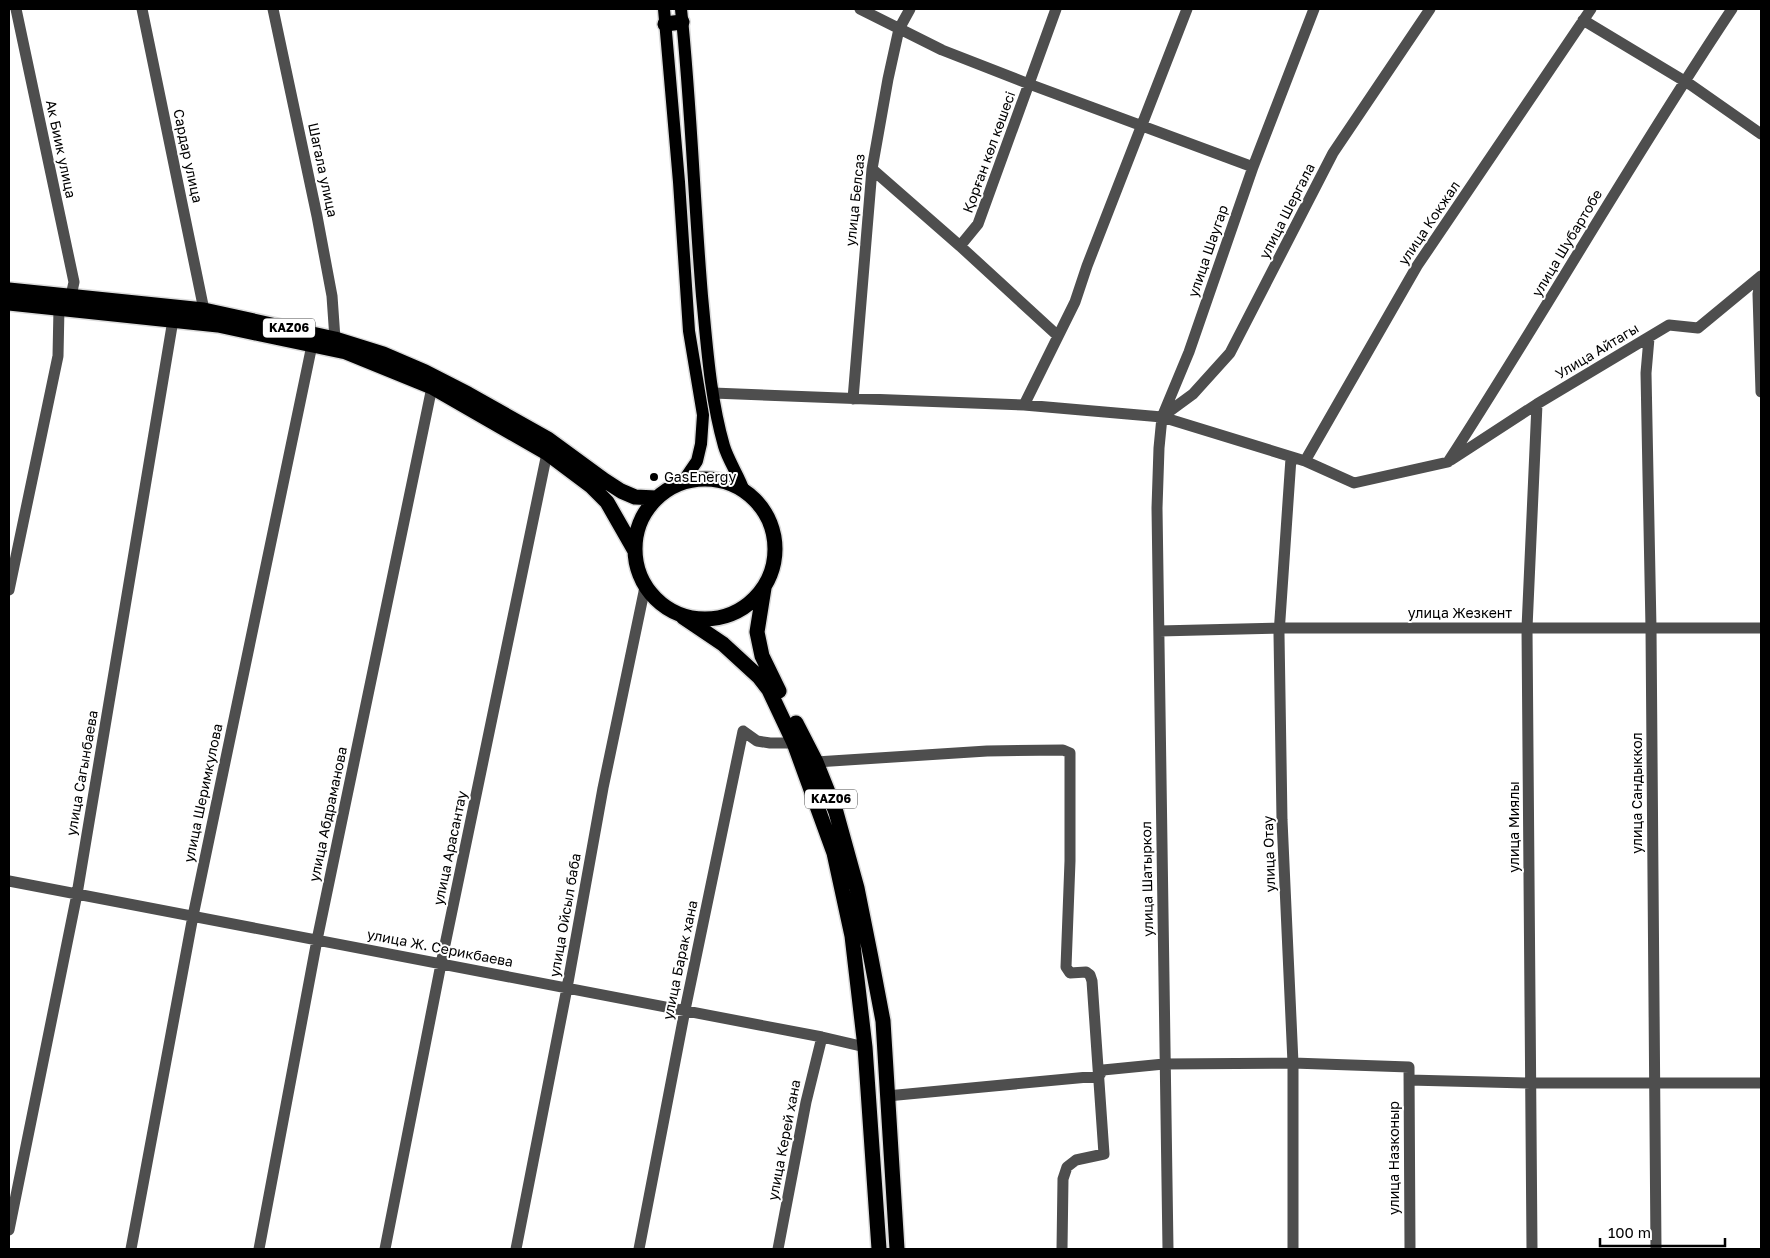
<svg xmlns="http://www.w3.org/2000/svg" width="1770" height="1258" font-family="'Golos Text',sans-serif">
	<rect width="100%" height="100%" fill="#fff"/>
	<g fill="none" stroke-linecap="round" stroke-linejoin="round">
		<g stroke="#dbdbdb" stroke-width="15">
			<path id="major" d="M 664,9 L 679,182 L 689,331 L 703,415 L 701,444 L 697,461 L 682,483
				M 681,9 C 691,104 694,200 702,296 C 707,346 710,397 724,446 C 728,460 739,476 744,491"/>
		</g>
		<g stroke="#dbdbdb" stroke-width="18">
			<path id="highway" d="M 665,24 L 682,22
				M 9,290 L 204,310 L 335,339 L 383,354 L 425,372 L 468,394 L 548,439 L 604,480 L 621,491 L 635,497 L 656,498
				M 9,303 L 218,325 L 346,352 L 432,387 L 547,453 L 591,486 L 607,502 L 635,551
				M635 549a70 70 0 1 1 140 0a70 70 0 1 1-140 0Z
				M 764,588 L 757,632 L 762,656 L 779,691
				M 683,617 L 723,644 L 759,677 L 769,690 L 794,743 L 834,853 L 852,936 L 865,1047 L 879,1249
				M 796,723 L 816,762 L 836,812 L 857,888 L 871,958 L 883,1021 L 897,1249"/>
		</g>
		<path stroke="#4e4e4e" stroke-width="11" d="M 16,9 L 74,282 L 71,296
			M 142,9 L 204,310
			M 273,9 L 317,216 L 332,296 L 335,339
			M 860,9 L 942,50 L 1029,84 L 1253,167
			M 1583,20 L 1691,85 L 1761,134
			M 872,169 L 960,246 L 978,224 L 1056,9
			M 960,246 L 1058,336
			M 1761,278 L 1758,294 L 1761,392
			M 1649,338 L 1646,373 L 1651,628 L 1656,1249
			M 713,393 L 1024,405 L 1162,417 L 1305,461 L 1354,483 L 1448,462 C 1545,312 1633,157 1732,9
			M 853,399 L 872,169 L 888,79 L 899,29 L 910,9
			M 1024,405 L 1075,302 L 1087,266 L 1187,9
			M 1163,416 L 1193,394 L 1230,353 L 1333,153 L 1430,9
			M 1291,458 L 1279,634 L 1282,820 L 1293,1063 L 1293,1249
			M 1451,460 L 1537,404 L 1669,325 L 1698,328 L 1761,276
			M 1305,461 L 1417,266 L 1591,9
			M 9,590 L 58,356 L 59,308
			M 1159,631 L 1279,628 L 1761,628
			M 816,762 L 987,751 L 1063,750 L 1070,753 L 1070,861 L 1066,967 L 1070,973 L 1086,972 L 1090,975 L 1092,981 L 1104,1154 L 1076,1160 L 1067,1167 L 1063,1179 L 1062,1249
			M 9,881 L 822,1037 L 865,1047
			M 1409,1080 L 1530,1083 L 1761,1083
			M 887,1096 L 1099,1076 L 1103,1070 L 1164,1064 L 1293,1063 L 1409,1067 L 1410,1249
			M 9,1230 L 77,894 L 173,320
			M 131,1249 L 193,916 L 312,345
			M 259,1249 L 317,940 L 432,387
			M 385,1249 L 441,964 L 547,453
			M 516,1249 L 567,988 L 603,788 L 645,587
			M 639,1249 L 685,1010 L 743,731 L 757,741 L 770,743 L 794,743
			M 778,1249 L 806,1102 L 822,1037
			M 1168,1249 L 1157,508 L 1159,448 L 1162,417 L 1189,352 L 1253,167 L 1314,9
			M 1532,1249 L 1527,628 L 1537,404"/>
		<use href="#major" stroke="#000" stroke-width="12"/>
		<use href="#highway" stroke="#000" stroke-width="15"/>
	</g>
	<circle fill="#000" stroke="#fff" stroke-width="2" cx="654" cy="477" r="5"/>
	<g text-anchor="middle" stroke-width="4" stroke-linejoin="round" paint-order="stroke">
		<g fill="#fff" stroke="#4c4c4c" stroke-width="1">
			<rect x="263" y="318.5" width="52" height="19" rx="4"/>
			<rect x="805" y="789.5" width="52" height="19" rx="4"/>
		</g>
		<g font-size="12" font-weight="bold" fill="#000">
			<text x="289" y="332">KАZ06</text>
			<text x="831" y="803">KАZ06</text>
		</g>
		<g font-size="14" fill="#000" stroke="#fff">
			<text transform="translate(61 149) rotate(78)" y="5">Ак Биик улица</text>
			<text transform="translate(989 152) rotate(-70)" y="5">Қорған көл көшесі</text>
			<text transform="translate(188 156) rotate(78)" y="5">Сардар улица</text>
			<text transform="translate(323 170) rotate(78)" y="5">Шагала улица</text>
			<text transform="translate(855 200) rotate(-84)" y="5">улица Белсаз</text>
			<text transform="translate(1287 211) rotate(-63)" y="5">улица Шергала</text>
			<text transform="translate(1429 223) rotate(-56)" y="5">улица Кокжал</text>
			<text transform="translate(1567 243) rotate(-59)" y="5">улица Шубартобе</text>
			<text transform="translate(1208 251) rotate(-71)" y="5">улица Шаугар</text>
			<text transform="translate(1597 351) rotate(-31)" y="5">Улица Айтагы</text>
			<text x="1460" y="618">улица Жезкент</text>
			<text transform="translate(82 773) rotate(-80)" y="5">улица Сагынбаева</text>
			<text transform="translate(203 793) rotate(-78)" y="5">улица Шеримкулова</text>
			<text transform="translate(1637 793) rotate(-90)" y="5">улица Сандыккол</text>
			<text transform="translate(328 814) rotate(-78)" y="5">улица Абдраманова</text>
			<text transform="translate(1514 827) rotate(-90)" y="5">улица Миялы</text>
			<text transform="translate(450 848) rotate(-78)" y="5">улица Арасантау</text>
			<text transform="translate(1269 854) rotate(-92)" y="5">улица Отау</text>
			<text transform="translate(1147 879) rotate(-91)" y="5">улица Шатыркол</text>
			<text transform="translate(565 915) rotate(-80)" y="5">улица Ойсыл баба</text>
			<text transform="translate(440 948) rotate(11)" y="5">улица Ж. Серикбаева</text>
			<text transform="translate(680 960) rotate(-78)" y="5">улица Барак хана</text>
			<text transform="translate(784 1140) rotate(-79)" y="5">улица Керей хана</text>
			<text transform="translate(1394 1158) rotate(-90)" y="5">улица Назконыр</text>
		</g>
		<g font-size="14" fill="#000" stroke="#fff" text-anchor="start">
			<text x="664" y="482">GasEnergy</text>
		</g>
	</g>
	<rect width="1770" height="1258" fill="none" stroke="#000000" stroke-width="20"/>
	<path d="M1600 1238v8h125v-8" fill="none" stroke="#000000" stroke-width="2.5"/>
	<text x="1608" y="1238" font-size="15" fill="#000000" stroke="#ffffff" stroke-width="4" paint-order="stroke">100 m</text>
</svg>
